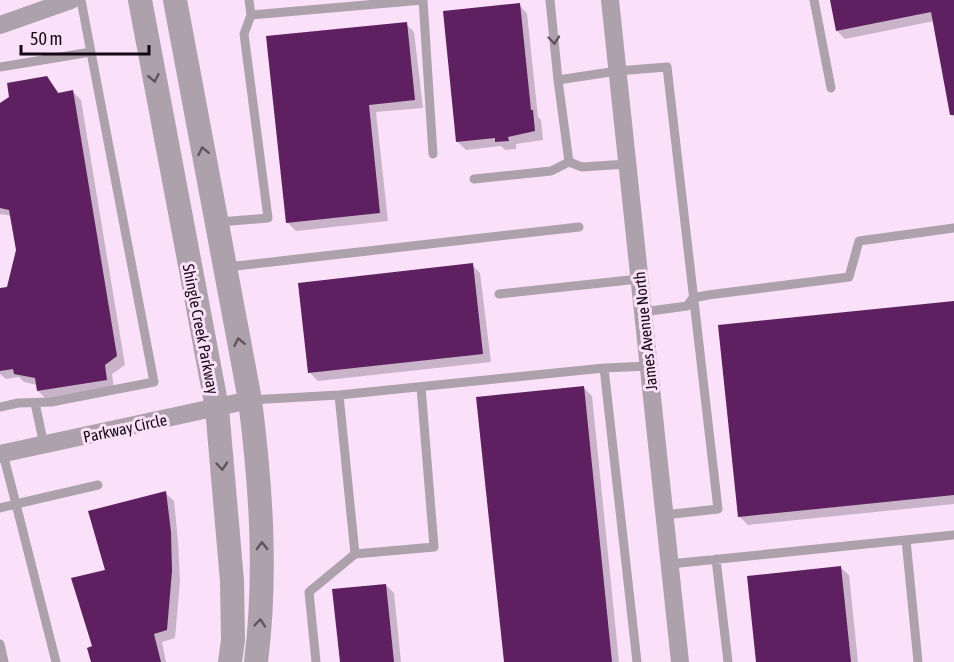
<svg xmlns="http://www.w3.org/2000/svg" width="954" height="662" viewBox="0 0 954 662" font-family="'Asap Condensed',sans-serif">
  <style>
    .shadow { fill: #0003 }
    .building { fill: #5e2060 }
    .lines { fill: none; stroke-linecap: round; stroke-linejoin: round }
    .service { stroke: #ada1ac; stroke-width: 9 }
    .minor { stroke: #ada1ac; stroke-width: 18 }
    .tertiary { stroke: #ada1ac; stroke-width: 24 }
    .oneway { stroke: #60555f }
    .labels { text-anchor: middle; stroke-width: 6; stroke-linejoin: round; paint-order: stroke }
    .street-label { font-size: 16px; fill: #120912; stroke: #fbe0fa }
  </style>
  <rect width="100%" height="100%" fill="#fbe0fa"/>
  <!-- shadow -->
  <path class="shadow" d="M831,0H954V117L952,115L934,21L845,39L837,31Z
    M519,5L527,13L538,117L541,120L543,140L516,144V149L505,150L501,146L466,150L458,142Z
    M406,24L414,32L423,108L376,112L388,221L296,231L287,222Z
    M46,77L60,94L72,91L81,100L125,365L112,374L114,388L46,399L38,391L37,385L24,382L19,377L6,379L0,374V290L9,288L17,250L12,216L0,214V105Z
    M472,265L480,273L491,362L318,381L310,373Z
    M954,302V504L748,525L740,517Z
    M583,387L592,396L619,662H506Z
    M165,493L174,501L178,541L180,581L175,638L162,642L166,662H92L107,571Z
    M840,567L849,575L858,662H757Z
    M386,585L394,593L401,662H341Z"/>
  <!-- building -->
  <path class="building" d="M830,0H954V115H950L931,12L836,31Z
    M520,3L531,110H533L535,131L508,137L509,141L495,142V138L456,142L443,11Z
    M407,22L415,100L369,105L380,213L286,223L266,36Z
    M47,76L58,93L73,90L117,356L105,365L107,380L37,391L35,378L14,374L13,369L0,371V288L7,287L16,250L9,210L0,208V103L9,97L7,83Z
    M473,263L483,354L308,373L298,283Z
    M954,301V495L738,517L718,325Z
    M584,386L612,662H504L476,397Z
    M166,491L171,532L172,571L167,630L154,634L161,662H91L87,648L92,646L71,578L105,570L88,511Z
    M841,566L851,662H756L747,576Z
    M386,584L394,662H340L332,589Z"/>
  <g class="lines">
    <!-- service -->
    <path class="service" d="M249,0L251,15L423,0
      M423,0L433,154
      M550,0L558,80L569,162L582,167L627,164
      M814,0L831,88
      M0,67L91,52
      M558,80L617,71L667,67L718,509L664,515
      M474,179L551,171L569,162
      M219,222L268,218L244,34L251,15
      M227,267L579,227
      M499,294L639,279
      M643,312L687,306L693,298L708,295L849,277L859,241L954,228
      M339,395L604,368
      M250,400L339,395L355,554L309,592L316,662
      M35,403L44,445
      M0,407L18,403L51,402L154,382L81,0
      M3,454L16,504L98,485
      M0,508L16,504L56,662
      M906,540L918,662
      M355,554L434,547L421,387
      M716,559L728,662
      M670,564L954,535
      M0,644L4,662
      M637,662L604,368L649,366"/>
    <!-- minor -->
    <path class="minor" d="M610,0L680,662
      M0,25L71,0
      M0,454L250,400"/>
    <!-- tertiary -->
    <path class="tertiary" d="M140,0L217,408L232,581L233,640L230,662
      M175,0L250,400C261,487 267,574 256,662"/>
  </g>
  <!-- one-way arrows -->
  <defs><path id="oneway-chevron" d="M-2-3.5L2.5 0L-2 3.5" fill="none" stroke-width="1.6" stroke-linecap="round" stroke-linejoin="round" transform="scale(1.5)"/></defs>
  <g class="oneway">
    <use href="#oneway-chevron" transform="translate(554 40) rotate(85)"/>
    <use href="#oneway-chevron" transform="translate(154 78) rotate(79)"/>
    <use href="#oneway-chevron" transform="translate(203 151) rotate(-101)"/>
    <use href="#oneway-chevron" transform="translate(239 342) rotate(-101)"/>
    <use href="#oneway-chevron" transform="translate(222 466) rotate(85)"/>
    <use href="#oneway-chevron" transform="translate(262 546) rotate(-91)"/>
    <use href="#oneway-chevron" transform="translate(260 623) rotate(-85)"/>
  </g>
  <g class="labels">
    <!-- street labels -->
    <g class="street-label">
      <text transform="translate(201 329) rotate(79)" y="6">Shingle Creek Parkway</text>
      <text transform="translate(645 331) rotate(-96)" y="6">James Avenue North</text>
      <text transform="translate(125 428) rotate(-12)" y="6">Parkway Circle</text>
    </g>
  </g>
  <!-- scale -->
  <path d="M21 45v9h128v-9" fill="none" stroke="#120912" stroke-width="3"/>
  <text x="30" y="45" font-size="18" fill="#120912" stroke="#fbe0fa" stroke-width="4.5" paint-order="stroke">50 m</text>
</svg>
